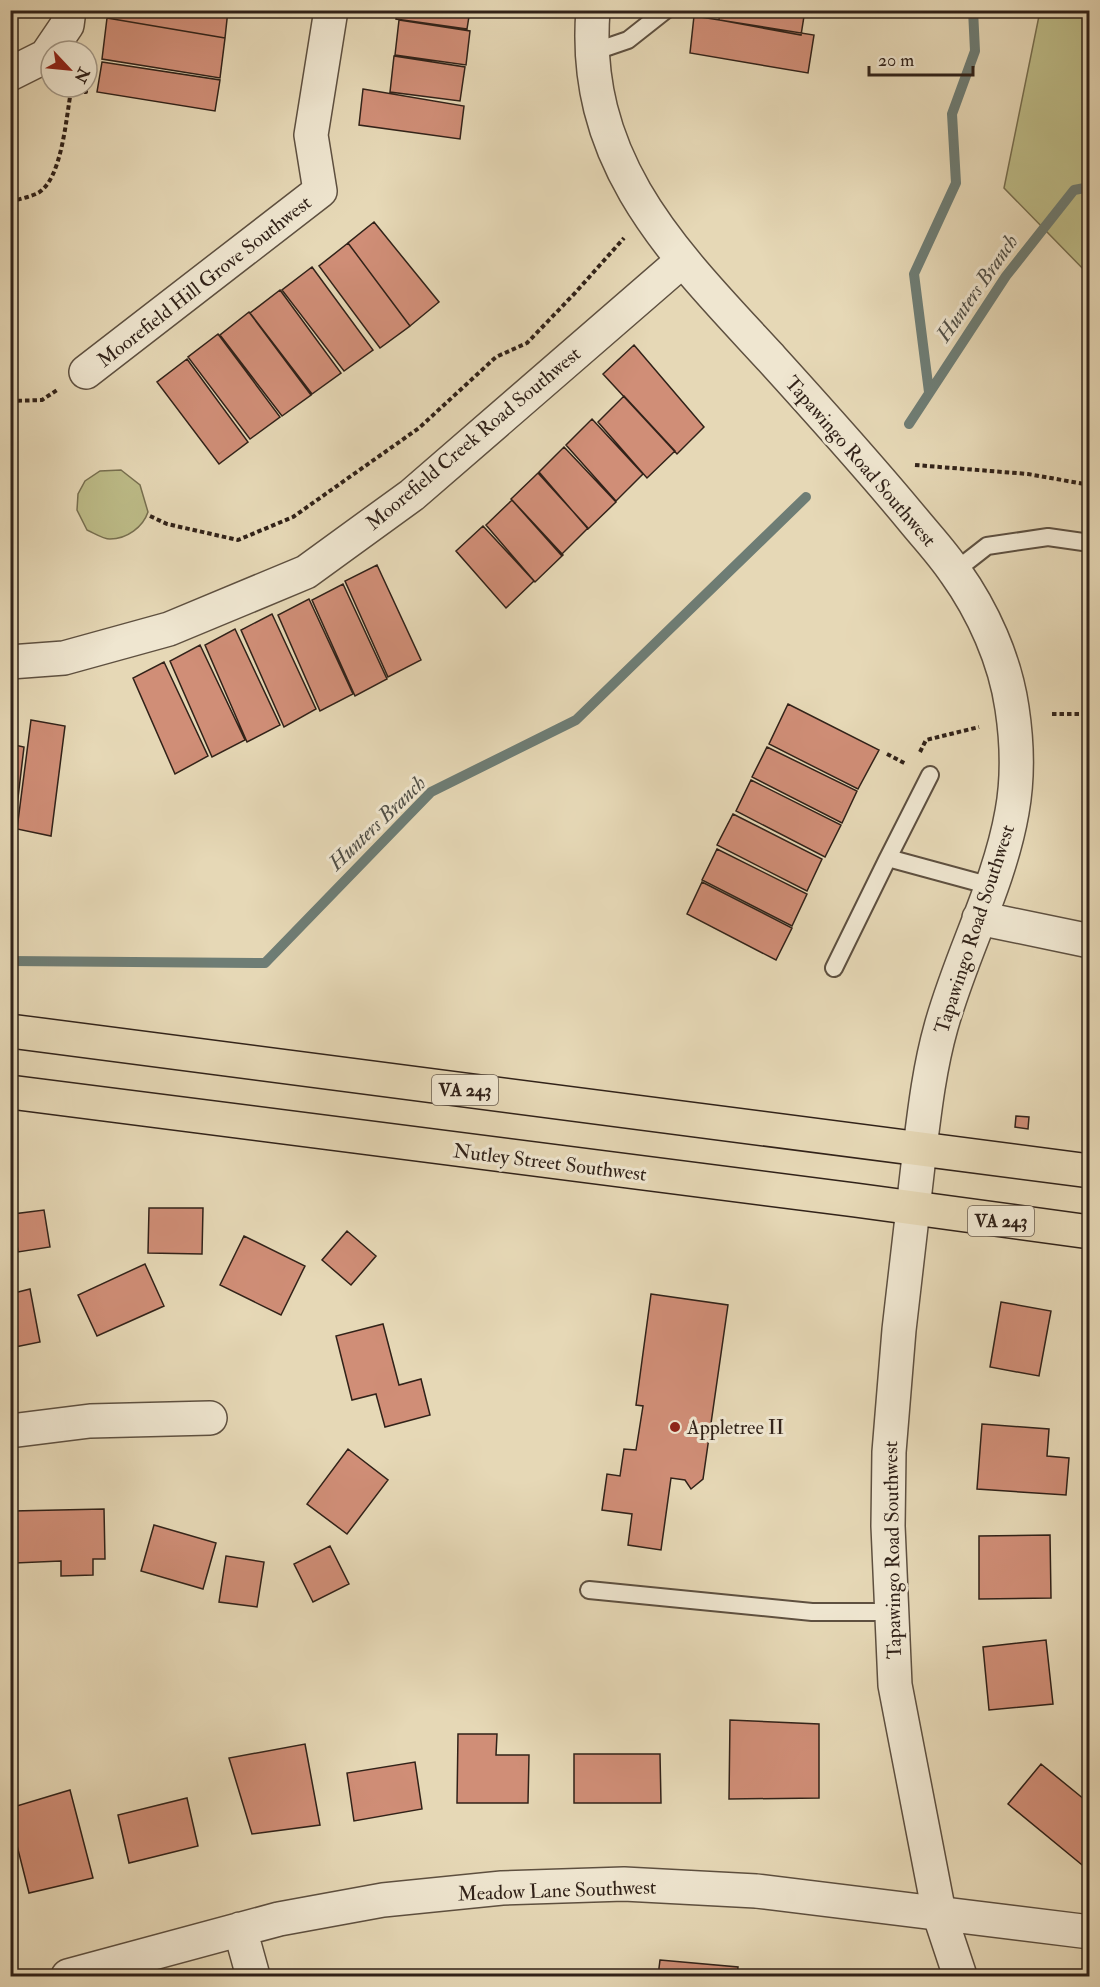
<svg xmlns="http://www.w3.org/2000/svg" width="1100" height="1987" viewBox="0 0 1100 1987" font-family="'IM FELL Double Pica',serif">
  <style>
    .green { fill: #bdbc88; stroke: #776f50; stroke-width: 1.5 }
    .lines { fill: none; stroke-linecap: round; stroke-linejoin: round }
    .stream { stroke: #6e7d75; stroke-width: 10 }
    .building { fill: #d08e77; stroke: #312219; stroke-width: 1.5 }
    .service-casing { stroke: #5e5040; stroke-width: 20 }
    .minor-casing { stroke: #5e5040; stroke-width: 36 }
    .tertiary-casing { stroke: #5e5040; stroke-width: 36 }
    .primary-casing { stroke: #312219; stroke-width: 36 }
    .path { stroke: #312219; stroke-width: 4; stroke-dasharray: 4.5 3; stroke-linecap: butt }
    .service { stroke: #efe6d0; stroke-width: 16 }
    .minor { stroke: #efe6d0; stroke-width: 33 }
    .tertiary { stroke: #efe6d0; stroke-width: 33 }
    .primary { stroke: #e6d8b6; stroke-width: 33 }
    .poi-dot { fill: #8f2418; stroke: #efe6d0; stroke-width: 2 }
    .labels { text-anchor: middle; stroke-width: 6; stroke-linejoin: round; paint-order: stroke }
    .shield { fill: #efe6d0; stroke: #6a5d50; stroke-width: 1.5 }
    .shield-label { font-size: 18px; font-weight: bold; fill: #312219 }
    .street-label { font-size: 20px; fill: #312219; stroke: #efe6d0 }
    .poi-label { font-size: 20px; fill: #312219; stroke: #efe6d0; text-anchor: start }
    .water-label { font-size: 21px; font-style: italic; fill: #504f47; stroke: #efe6d0 }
  </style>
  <rect width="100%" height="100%" fill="#e6d8b6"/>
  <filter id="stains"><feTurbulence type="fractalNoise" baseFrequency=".00333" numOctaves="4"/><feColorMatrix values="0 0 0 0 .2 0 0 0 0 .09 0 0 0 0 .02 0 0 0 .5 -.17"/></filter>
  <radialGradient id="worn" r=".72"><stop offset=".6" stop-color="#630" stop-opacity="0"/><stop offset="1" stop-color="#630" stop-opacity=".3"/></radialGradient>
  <!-- green -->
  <path class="green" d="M1040,11H1089V275L1004,188Z
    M121,470L140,485L148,512C143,527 127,539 110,539C103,539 94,533 87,530L77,510L78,494L85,481L100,471Z"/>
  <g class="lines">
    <!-- stream -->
    <path class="stream" d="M929,392L914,274L956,183L952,114L975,51L973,10
      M909,424L1006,276L1074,190L1090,187
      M10,961L265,963L431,792L576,720L806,497"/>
  </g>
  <!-- building -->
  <path class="building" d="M108,10H228L225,38L107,18Z
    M397,10H470L467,29L396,19Z
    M720,10H805L801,35L719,20Z
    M694,16L814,35L808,73L690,53Z
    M107,18L225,38L220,78L102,59Z
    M399,20L470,31L466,65L395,55Z
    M394,56L465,67L460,101L390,92Z
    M102,62L220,80L215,111L97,92Z
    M363,89L464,106L460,139L359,125Z
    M374,222L439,302L410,326L348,243Z
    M348,243L410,326L380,348L319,266Z
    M312,267L373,350L344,371L282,290Z
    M280,290L341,373L312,394L250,313Z
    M249,312L311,395L282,416L220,335Z
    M218,334L280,417L250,439L188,357Z
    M634,345L704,427L677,454L603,374Z
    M187,359L248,442L219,464L157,382Z
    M624,396L675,451L647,478L598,422Z
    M592,419L643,474L616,501L566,445Z
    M564,447L616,502L588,529L539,472Z
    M538,473L588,528L561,555L511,499Z
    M512,500L563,555L535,582L486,525Z
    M483,526L534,581L506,608L456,551Z
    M377,565L421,660L388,677L345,581Z
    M343,584L387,679L355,696L312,600Z
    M309,599L353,694L320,711L278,615Z
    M272,614L316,709L284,727L241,630Z
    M235,629L280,725L247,742L205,645Z
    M200,645L245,740L212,757L170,661Z
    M164,662L208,756L175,774L133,678Z
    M788,704L879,750L858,789L769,744Z
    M31,720L65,726L51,836L17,829Z
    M10,744L24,747L11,857H10Z
    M767,747L857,791L842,823L752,777Z
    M751,780L841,825L825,857L736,811Z
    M733,814L822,859L807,891L717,845Z
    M717,849L807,894L792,926L702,880Z
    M702,882L792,928L776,960L687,914Z
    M1016,1116L1029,1117L1028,1129L1015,1127Z
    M149,1208H203L202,1254L148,1253Z
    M44,1210L50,1247L18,1252L13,1214Z
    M347,1231L376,1256L351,1285L322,1260Z
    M244,1236L305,1266L281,1315L220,1285Z
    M145,1264L164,1306L97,1336L78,1295Z
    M30,1289L40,1342L10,1348V1294Z
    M651,1294L728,1305L703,1479L691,1489L685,1480L671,1478L661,1550L628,1545L632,1514L602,1510L607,1474L620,1476L624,1449L636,1450L643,1406L636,1405Z
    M1001,1302L1051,1311L1039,1376L990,1367Z
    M383,1324L399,1385L421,1379L430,1415L385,1427L376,1394L352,1400L336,1336Z
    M982,1424L1049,1429L1047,1456L1069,1458L1066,1495L977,1489Z
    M348,1449L388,1480L347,1534L307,1504Z
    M104,1509L105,1559H93V1575L61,1576V1561L15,1563L13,1511Z
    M154,1525L216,1543L203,1589L141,1571Z
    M1050,1535L1051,1598L979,1599V1536Z
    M330,1546L349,1584L313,1602L294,1564Z
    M226,1556L264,1562L257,1607L219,1602Z
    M1046,1640L1053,1704L989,1710L983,1647Z
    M730,1720L819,1724V1798L729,1799Z
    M458,1734H497L496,1755H529L528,1803H457Z
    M305,1744L320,1825L252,1834L229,1758Z
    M574,1754H660L661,1803H574Z
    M415,1762L422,1809L354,1821L347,1773Z
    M1041,1764L1090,1804V1865L1087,1869L1008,1804Z
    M70,1790L93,1878L29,1893L10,1818V1808Z
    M187,1798L198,1846L129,1863L118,1815Z
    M660,1960L738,1967L737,1976H658Z
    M603,1974V1976H530Z"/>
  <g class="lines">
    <defs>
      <path id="service" d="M593,52L628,40L666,10
        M955,571L987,546L1048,537L1090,543
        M888,858L930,775
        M834,968L888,858L991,886
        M589,1590L812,1612H892"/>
      <path id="minor" d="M593,10C581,163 674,253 769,356C818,410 868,465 914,521C928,538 943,554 955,572C983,611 1005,660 1012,708C1017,741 1018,779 1012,812C999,886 961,954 941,1027C930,1066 925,1107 920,1148
        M10,74L46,56L67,25L69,10
        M86,372L320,191L311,135L331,10
        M10,662L64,658L169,629L306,572L412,495L682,261
        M979,918L1090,941
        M10,1431L90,1421L210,1418
        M240,1929L253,1976
        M68,1976L279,1919L383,1900L502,1888L624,1884L756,1891L1090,1932"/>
      <path id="tertiary" d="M920,1148L899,1330L889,1452L888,1526L895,1685L939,1913L960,1976"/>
      <path id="primary" d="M10,1031L1090,1171
        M10,1092L855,1200L1090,1232"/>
    </defs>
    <!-- service casing -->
    <use href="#service" class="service-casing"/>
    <!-- minor casing -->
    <use href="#minor" class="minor-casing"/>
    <!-- tertiary casing -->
    <use href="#tertiary" class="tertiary-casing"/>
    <!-- primary casing -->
    <use href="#primary" class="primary-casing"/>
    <!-- path -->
    <path class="path" d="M54,91L86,92V87
      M10,202C19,199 30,197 38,193C62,179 66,118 71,91
      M10,401L42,400L57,390
      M915,465L1028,474L1090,485
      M150,516L167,524L238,540L293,517L419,428L496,357L527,343L575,293L624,238
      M1052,714H1090
      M920,752L926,740L979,727
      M887,754L906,764"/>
    <!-- service -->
    <use href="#service" class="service"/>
    <!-- minor -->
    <use href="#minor" class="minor"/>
    <!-- tertiary -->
    <use href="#tertiary" class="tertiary"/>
    <!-- primary -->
    <use href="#primary" class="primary"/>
  </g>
  <!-- markers -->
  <circle class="poi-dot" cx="675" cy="1427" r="6"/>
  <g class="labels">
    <!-- shield labels -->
    <g class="shield">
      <rect x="432" y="1075" width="66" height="30" rx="4.5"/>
      <rect x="968" y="1206" width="66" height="30" rx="4.5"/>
    </g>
    <g class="shield-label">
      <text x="465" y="1096">VA 243</text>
      <text x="1001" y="1227">VA 243</text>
    </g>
    <!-- street labels -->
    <g class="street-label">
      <text transform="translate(204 281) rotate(-38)" y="7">Moorefield Hill Grove Southwest</text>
      <text transform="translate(473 438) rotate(-40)" y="7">Moorefield Creek Road Southwest</text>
      <text transform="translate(861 461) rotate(49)" y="7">Tapawingo Road Southwest</text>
      <text transform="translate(974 929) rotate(-72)" y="7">Tapawingo Road Southwest</text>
      <text transform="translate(550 1162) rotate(7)" y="7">Nutley Street Southwest</text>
      <text transform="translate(892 1550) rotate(-91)" y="7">Tapawingo Road Southwest</text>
      <text transform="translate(557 1890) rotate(-2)" y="7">Meadow Lane Southwest</text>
    </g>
    <!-- poi labels -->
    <g class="poi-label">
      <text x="687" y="1434">Appletree II</text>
    </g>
    <!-- water labels -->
    <g class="water-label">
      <text transform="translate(977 288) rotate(-55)" y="7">Hunters Branch</text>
      <text transform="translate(377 823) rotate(-44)" y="7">Hunters Branch</text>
    </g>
  </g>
  <!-- margin -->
  <rect width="1100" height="1987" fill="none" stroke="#e6d8b6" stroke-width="36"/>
  <rect x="12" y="12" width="1076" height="1963" fill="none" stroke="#312219" stroke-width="3"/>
  <rect x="18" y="18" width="1064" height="1951" fill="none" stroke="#312219" stroke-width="1.5"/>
  <!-- north arrow -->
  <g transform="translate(69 69) rotate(116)"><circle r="28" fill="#efe6d0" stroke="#a39887" stroke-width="1.5"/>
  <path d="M0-4.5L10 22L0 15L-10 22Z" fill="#8f2418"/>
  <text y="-9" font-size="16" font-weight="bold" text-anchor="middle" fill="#312219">N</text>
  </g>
  <!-- scale -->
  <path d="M869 66v9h104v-9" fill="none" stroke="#312219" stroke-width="3"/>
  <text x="878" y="66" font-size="18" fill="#312219" stroke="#efe6d0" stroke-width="4.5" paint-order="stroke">20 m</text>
  <rect width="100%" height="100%" filter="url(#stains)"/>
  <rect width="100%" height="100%" fill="url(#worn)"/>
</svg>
